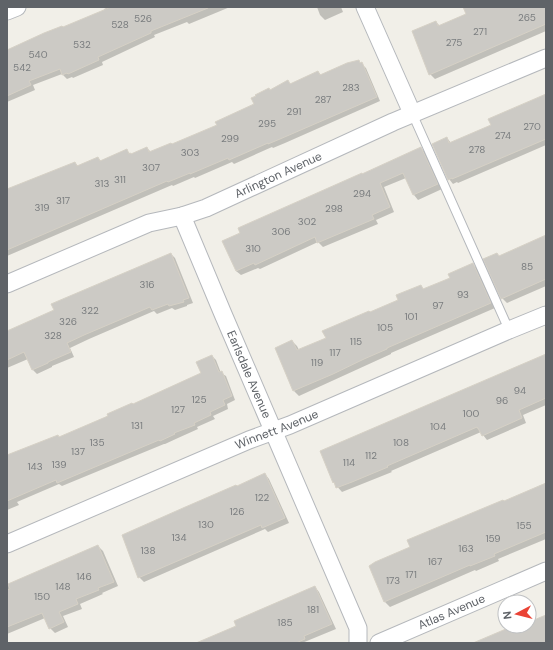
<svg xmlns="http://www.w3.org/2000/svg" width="553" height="650" viewBox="0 0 553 650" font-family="'DM Sans',sans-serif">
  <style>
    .shadow { fill: #0003 }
    .building { fill: #cccac5; stroke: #d6d1c6 }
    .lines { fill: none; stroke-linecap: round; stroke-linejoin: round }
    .service-casing { stroke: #b5b8bc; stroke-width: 10 }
    .minor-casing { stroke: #b5b8bc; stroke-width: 19 }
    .service { stroke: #fff; stroke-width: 8 }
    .minor { stroke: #fff; stroke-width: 17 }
    .labels { text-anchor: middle; stroke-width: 3.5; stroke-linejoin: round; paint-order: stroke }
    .number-label { font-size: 10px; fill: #7a7d7f }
    .street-label { font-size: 12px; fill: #5f6368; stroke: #fff }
  </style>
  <rect width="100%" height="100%" fill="#f1efe8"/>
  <!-- shadow -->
  <path class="shadow" d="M109,7H230L189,24L187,22L154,35L155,37L102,62L103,65L73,78L72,77L67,79L62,74L33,85L35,90L7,102V52L105,11L104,9Z
    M317,7H341L343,12L325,20L320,15Z
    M467,7H546V31L435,79L430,74L436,22L440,26L467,14Z
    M358,61L366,68L380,101L285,143L273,148L272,147L234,164L232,162L195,178L194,177L173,186L172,185L7,256V204L75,163L78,166L98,158L101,161L126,150L132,155L147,148L151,152L172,145L218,126L255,105L270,91L288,82L291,84L318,72L322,76Z
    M546,95V145L458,183L457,182L453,184L449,179L447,138L451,143L492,126Z
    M421,148L426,153L442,189L418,200L414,195L406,178L384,187L394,212L376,220L378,224L323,247L318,242L260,269L258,268L241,275L236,271Z
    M546,236V286L507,303L502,298L499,257Z
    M171,254L175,258L193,303L187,305V306L175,310L172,308L157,314L154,311L89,339L70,348L74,357L52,366V367L37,374L32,369L28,359L7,368V332L55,311Z
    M473,265L478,269L495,308L391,353V354L299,396L294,391L276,348L292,341L297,346L299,350L327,339L370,313L399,301L421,286L424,290L451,278Z
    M546,355V405L523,415L526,423L487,440L483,435L481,432L391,471L392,472L342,492L334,483L322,452Z
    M212,356L216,360L221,373L226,376L235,400L227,404L228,409L213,416L215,419L197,427L198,429L178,438L165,444H164L62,486L59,484L17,502L19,505L7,510V465L60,438L202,373Z
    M265,474L269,479L289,523L268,532L265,529L144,582L139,577Z
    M546,483V539L498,559L499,561L476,571L475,570L390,607L385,602L370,566L411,547L504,502L540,487L539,486Z
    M98,546L103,551L118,586L102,593L103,594L80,604L82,609L63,616L68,627L55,633L50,628L45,618L7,634V585Z
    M315,587L319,592L336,629L302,643H199L238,626Z"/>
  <!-- building -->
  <path class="building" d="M111,7H207L208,8L151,31V33L98,57L99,60L68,74L67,73L62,75L60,69L29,81L31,85L7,96V50L44,33L62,26L63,27Z
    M463,7H546V24L429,75L412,31L436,21L438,26L466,14Z
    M359,60L360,63L362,62L377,97L280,139L268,144V143L229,160L228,158L190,174V173L168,182L167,181L7,250V189L75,162L77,166L98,157L100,161L127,149L129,154L131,153V154L147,147L149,152L171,143L172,144L217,125L215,122L254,104L251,98L256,96L255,95L269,88L270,90L288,80L290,84L318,71L320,75L347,63Z
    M546,94V139L452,179V178L448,180L432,144L447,137L449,143L491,125L488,119Z
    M421,147L438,184L413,195L403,173L380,183L390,207L372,215L374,219L317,243L315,237L255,265L254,263L236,271L222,241L240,233L238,228L362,173V174Z
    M546,235V279L501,299L483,259L497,253L499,256Z
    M171,253L189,298L183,300L184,302L169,306L168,304L152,310L150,307L84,335L67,343L71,352L48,362V363L32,370L24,352L7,360V331L54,310L51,304Z
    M473,263L491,303L387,348V349L364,359L333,374L293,391L275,348L292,340L297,350L326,338L322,331L369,311L370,312L398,300L396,295L421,285L423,289L450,278L448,274Z
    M546,354V398L519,410L522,418L482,436L478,428H477V427L387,466L388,467L352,482L336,488L334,482L333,483L320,451Z
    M212,355L219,372L222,371L232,396L223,400L225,405L210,412L211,415L194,423L195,425L174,433L175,434L160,441L159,440L57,483L56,480L7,501V455L58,435L59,437L108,416L107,414L132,403L133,404L201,373L196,362Z
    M265,473L285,518L262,528L261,525L138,578L122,535L183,508L236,485L237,486Z
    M546,483V532L494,554L495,556L470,566V565L384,602L369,566L375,562L410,547L407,540L503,500L504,501Z
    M98,545L114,582L98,588L99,590L76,599L78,604L59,612L64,622L49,629L42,613L7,627V590L10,589L8,584Z
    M315,586L332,624L304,636L305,639L296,643H196L236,626L234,621Z
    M546,615V643H473L513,626H529V622Z"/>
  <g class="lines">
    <defs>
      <path id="service" d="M412,113L509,330"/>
      <g id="minor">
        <path d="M365,7L412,113"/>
        <path d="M7,11L17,7"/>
        <path id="s1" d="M182,216L223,314L358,628V643"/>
        <path id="s2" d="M7,284L149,223L182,216L206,208L393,122L546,58"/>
        <path id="s3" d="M7,544L249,440L290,425L509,330L546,315"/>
        <path id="s4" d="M379,643L546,571"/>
      </g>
    </defs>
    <!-- service casing -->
    <use href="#service" class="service-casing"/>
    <!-- minor casing -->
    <use href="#minor" class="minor-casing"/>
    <!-- service -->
    <use href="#service" class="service"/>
    <!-- minor -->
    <use href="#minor" class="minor"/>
  </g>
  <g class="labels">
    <!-- number labels -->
    <g class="number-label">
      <text x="527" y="21">265</text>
      <text x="143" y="22">526</text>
      <text x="120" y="28">528</text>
      <text x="480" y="35">271</text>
      <text x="454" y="46">275</text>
      <text x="82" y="48">532</text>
      <text x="38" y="58">540</text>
      <text x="22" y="71">542</text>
      <text x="351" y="91">283</text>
      <text x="323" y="103">287</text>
      <text x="294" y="115">291</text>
      <text x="267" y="127">295</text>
      <text x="532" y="130">270</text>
      <text x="503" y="139">274</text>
      <text x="230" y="142">299</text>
      <text x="477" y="153">278</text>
      <text x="190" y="156">303</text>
      <text x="151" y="171">307</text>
      <text x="120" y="183">311</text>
      <text x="102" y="187">313</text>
      <text x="362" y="197">294</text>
      <text x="63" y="204">317</text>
      <text x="42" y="211">319</text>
      <text x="334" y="212">298</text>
      <text x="307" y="225">302</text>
      <text x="281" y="235">306</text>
      <text x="253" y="252">310</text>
      <text x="527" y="270">85</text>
      <text x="147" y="288">316</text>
      <text x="463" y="298">93</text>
      <text x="438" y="309">97</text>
      <text x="90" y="314">322</text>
      <text x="411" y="320">101</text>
      <text x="68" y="325">326</text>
      <text x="385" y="331">105</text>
      <text x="53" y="339">328</text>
      <text x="356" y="345">115</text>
      <text x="335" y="356">117</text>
      <text x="317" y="366">119</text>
      <text x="520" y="394">94</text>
      <text x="199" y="403">125</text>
      <text x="502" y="404">96</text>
      <text x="178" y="413">127</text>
      <text x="471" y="417">100</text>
      <text x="137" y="429">131</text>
      <text x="438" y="430">104</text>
      <text x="97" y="446">135</text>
      <text x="401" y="446">108</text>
      <text x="78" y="455">137</text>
      <text x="371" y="459">112</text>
      <text x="349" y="466">114</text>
      <text x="59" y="468">139</text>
      <text x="35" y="470">143</text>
      <text x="262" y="501">122</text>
      <text x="237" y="515">126</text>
      <text x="206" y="528">130</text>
      <text x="524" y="529">155</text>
      <text x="179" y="541">134</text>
      <text x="493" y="542">159</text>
      <text x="466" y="552">163</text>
      <text x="148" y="554">138</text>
      <text x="435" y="565">167</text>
      <text x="411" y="578">171</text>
      <text x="84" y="580">146</text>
      <text x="393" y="584">173</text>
      <text x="63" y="590">148</text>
      <text x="42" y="600">150</text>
      <text x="313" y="613">181</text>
      <text x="285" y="626">185</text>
    </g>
    <!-- street labels -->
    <g class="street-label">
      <text dy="4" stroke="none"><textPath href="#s2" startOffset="293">Arlington Avenue</textPath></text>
      <text dy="4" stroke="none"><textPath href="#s1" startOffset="172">Earlsdale Avenue</textPath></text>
      <text dy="4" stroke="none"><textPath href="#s3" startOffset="293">Winnett Avenue</textPath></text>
      <text dy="4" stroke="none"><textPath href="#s4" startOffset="79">Atlas Avenue</textPath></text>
    </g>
  </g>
  <!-- border -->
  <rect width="553" height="650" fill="none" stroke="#5f6368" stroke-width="16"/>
  <!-- north arrow -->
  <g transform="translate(517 614) rotate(263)"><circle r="19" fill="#ffffff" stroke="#bfc1c3"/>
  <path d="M0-3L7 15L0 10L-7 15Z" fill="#ea4335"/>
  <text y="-6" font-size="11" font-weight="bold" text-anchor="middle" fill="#5f6368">N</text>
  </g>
</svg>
